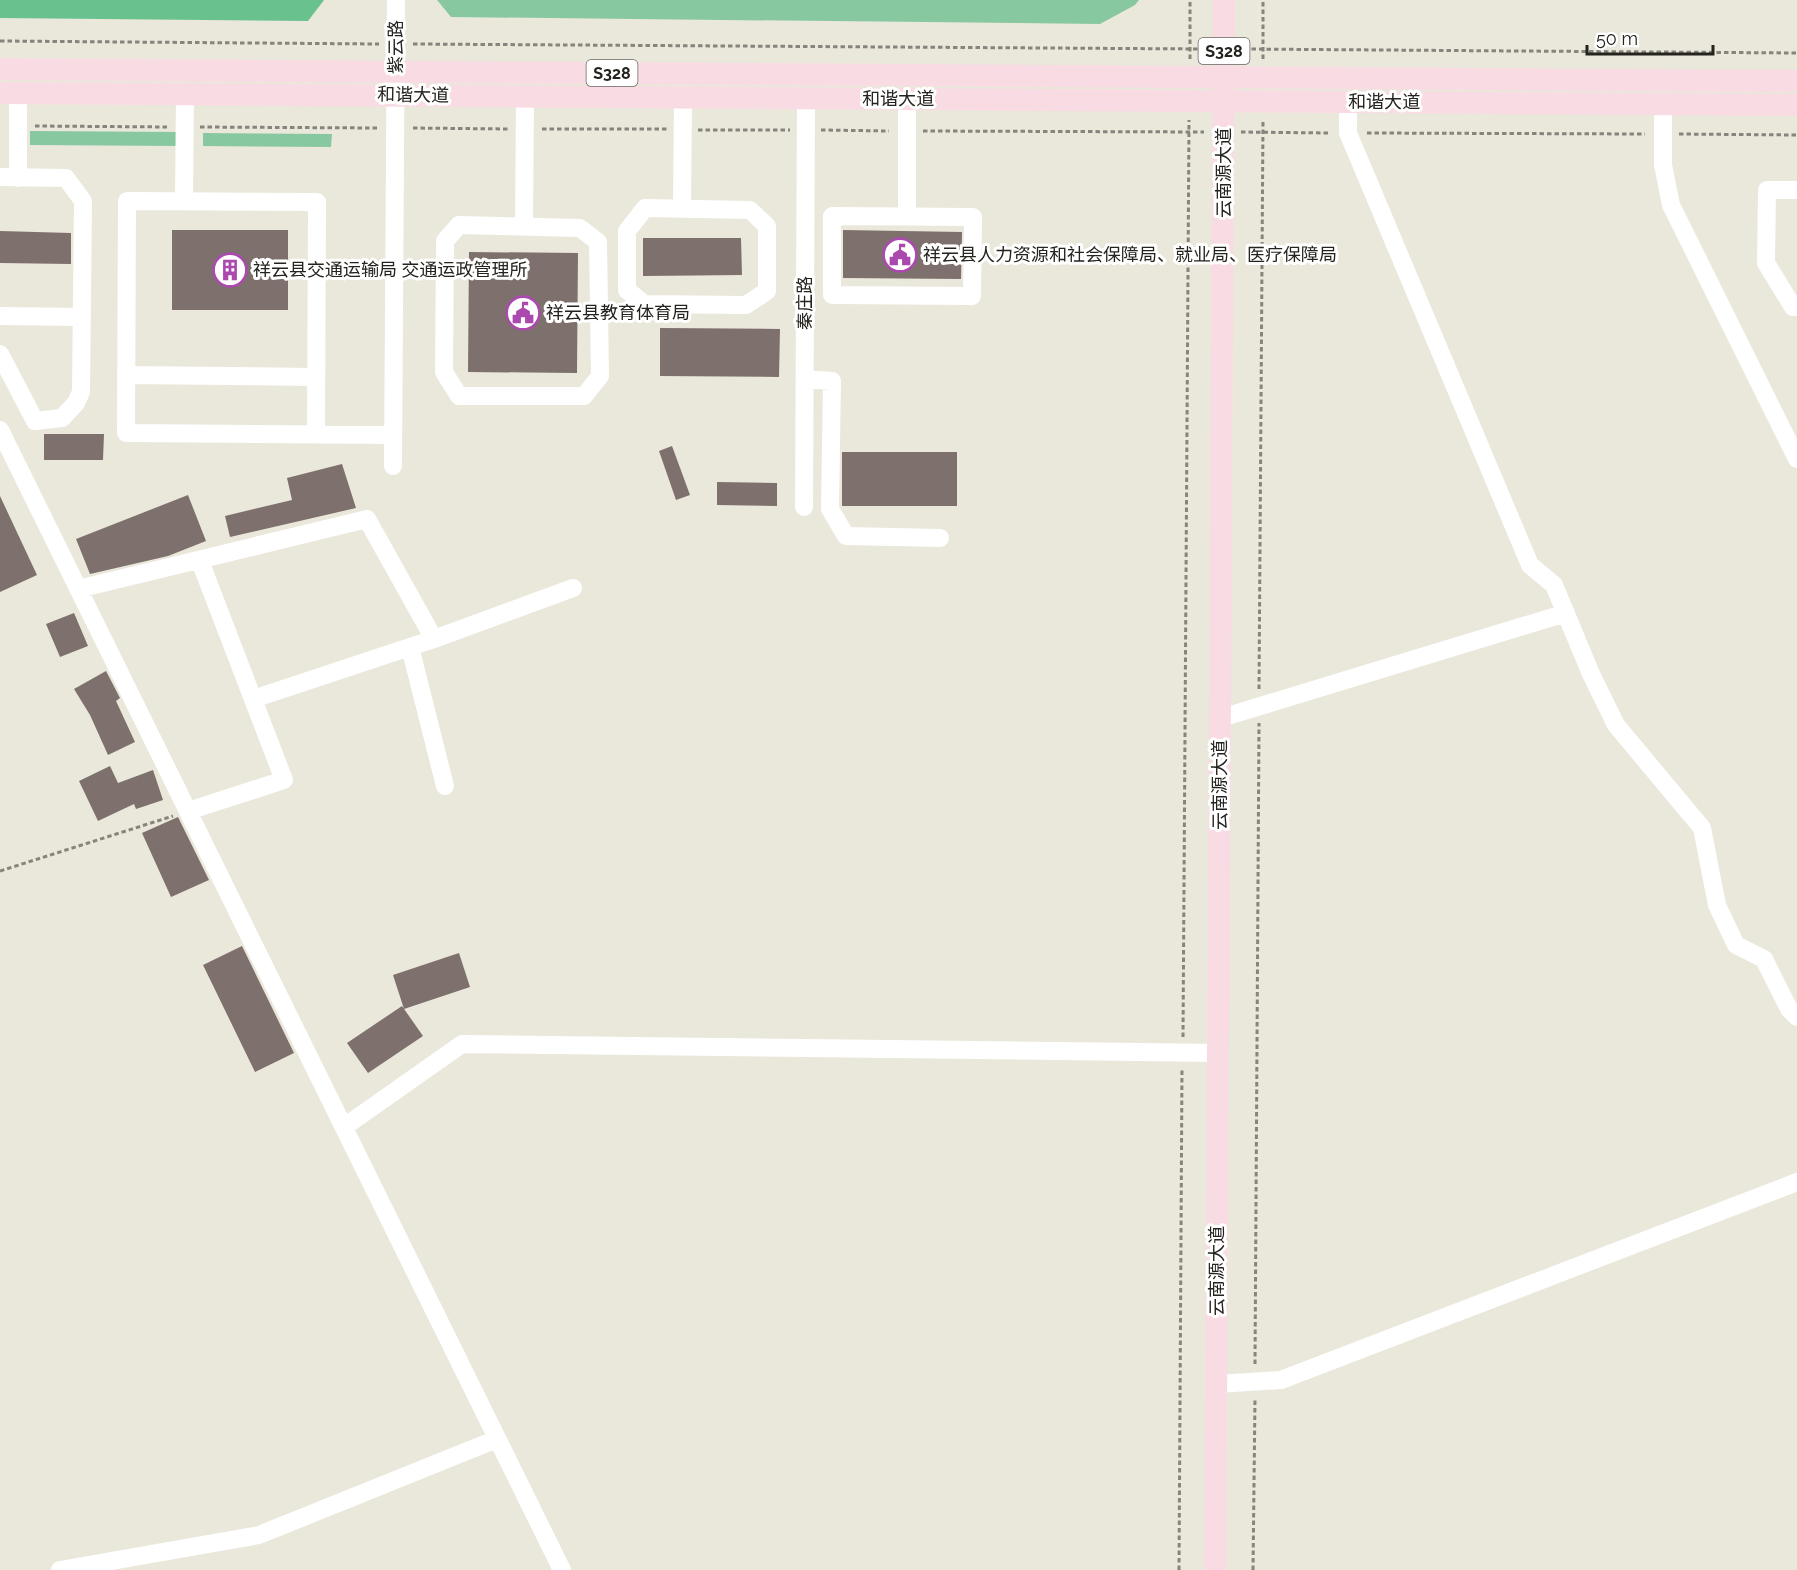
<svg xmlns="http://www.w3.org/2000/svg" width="1797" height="1570" viewBox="0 0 1797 1570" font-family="Raleway,'Noto Sans SC',sans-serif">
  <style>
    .green { fill: #88c8a1 }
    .forest { fill: #69c18e }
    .building { fill: #7d706d }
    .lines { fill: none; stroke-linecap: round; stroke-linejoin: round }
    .path { stroke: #86847c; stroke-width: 3; stroke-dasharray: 4.5 3; stroke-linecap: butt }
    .minor { stroke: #fff; stroke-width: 18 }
    .major { stroke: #f9dce3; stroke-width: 22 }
    .labels { text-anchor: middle; stroke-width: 6; stroke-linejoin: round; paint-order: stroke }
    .shield { fill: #fff; stroke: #666562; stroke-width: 1.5 }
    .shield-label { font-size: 16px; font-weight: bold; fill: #24231e }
    .street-label { font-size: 18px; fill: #24231e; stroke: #fff }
    .poi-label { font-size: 18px; fill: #24231e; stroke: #fff; text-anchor: start }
  </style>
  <rect width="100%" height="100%" fill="#eae7db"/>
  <!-- green -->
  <path class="green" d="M437,0H1139L1135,5L1100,24L451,17Z
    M30,131L178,132V146L30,145Z
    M203,133L332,134L331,147L203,146Z"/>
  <!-- forest -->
  <path class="forest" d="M0,0H324L308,21L0,18Z"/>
  <!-- building -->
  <path class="building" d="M172,230H288V310H172Z
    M843,230L962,232L961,279L843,278Z
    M0,231L71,233V264L0,263Z
    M643,238H741L742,275L643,276Z
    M469,252L578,253L577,373L468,372Z
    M660,328L780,329L779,377L660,376Z
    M44,434H104L103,460H44Z
    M672,446L690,495L676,500L659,451Z
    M842,452H957V506H842Z
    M342,464L356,508L230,537L225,516L292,500L287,478Z
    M717,482L777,483V506L717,505Z
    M188,495L206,541L168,556L90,574L76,539Z
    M0,496L37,575L0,592Z
    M74,613L88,646L60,657L46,624Z
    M106,671L120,698L116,701L135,742L108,755L90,715L74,689Z
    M110,766L118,783L153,770L163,800L136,809L134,804L98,821L79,781Z
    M178,817L209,880L171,897L142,833Z
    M242,946L294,1053L255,1072L203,965Z
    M459,953L470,987L404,1009L393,975Z
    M402,1006L423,1036L368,1073L347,1043Z"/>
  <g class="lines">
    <!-- path -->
    <path class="path" d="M0,41L379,44
      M413,44L1204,49
      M1244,49L1797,53
      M1190,59V0
      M1263,59V0
      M35,126L169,127
      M200,127L379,128
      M413,128L508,129
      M542,129H667
      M698,130H790
      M821,130L889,131
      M923,131L1204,132
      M1241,132L1330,133
      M1367,133L1645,134
      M1679,134L1797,135
      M1259,689L1263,120
      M0,871L173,816
      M1183,1037L1189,120
      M1255,1364L1259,723
      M1179,1570L1182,1068
      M1253,1570L1255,1398"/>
    <!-- minor -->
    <path class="minor" d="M1348,102V133L1530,565L1554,585L1591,674L1616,725L1702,828L1717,905L1736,945L1764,959L1789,1009L1797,1017
      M1663,104V165L1671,205L1797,459
      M0,177L66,178L83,201L81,392L76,403L62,418L35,421L0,354
      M18,178V93
      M1797,190H1767L1766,263L1793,307H1797
      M184,201L185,94
      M645,208L750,210L767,226V291L746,305L644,304L627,290V231Z
      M682,208L683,98
      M832,216L973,217L972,296L832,295Z
      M907,216V99
      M459,225L580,228L598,242L600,376L584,396H459L444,372L445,241Z
      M524,225L525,97
      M0,316L82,317
      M126,375L316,377
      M805,379L832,381L830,509L846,536L940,538
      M0,430L562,1570
      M316,434L317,202L127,201L126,433L393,435
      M393,466L396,0
      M804,507L806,98
      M78,589L367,519L434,639
      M410,647L445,786
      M253,699L434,639L573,588
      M1221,718L1566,613
      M188,811L284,780L200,561
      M344,1127L462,1044L1219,1053
      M1217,1384L1281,1380L1797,1182
      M60,1570L259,1535L497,1439"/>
    <!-- major -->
    <path class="major" d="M0,69L1797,81
      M0,93L1797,105
      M1215,1570L1224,0"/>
  </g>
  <!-- icons -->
  <defs>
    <symbol id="civic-ring" viewBox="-11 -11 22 22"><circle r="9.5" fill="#fff" stroke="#ac49af" stroke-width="1.5"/><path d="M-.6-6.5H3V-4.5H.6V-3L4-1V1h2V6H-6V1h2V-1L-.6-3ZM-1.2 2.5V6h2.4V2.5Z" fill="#ac49af"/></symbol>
    <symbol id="building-ring" viewBox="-11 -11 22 22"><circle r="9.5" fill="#fff" stroke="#ac49af" stroke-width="1.5"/><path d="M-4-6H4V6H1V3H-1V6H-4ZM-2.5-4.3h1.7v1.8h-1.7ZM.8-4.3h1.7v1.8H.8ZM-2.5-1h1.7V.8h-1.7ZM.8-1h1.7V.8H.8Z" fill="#ac49af"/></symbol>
  </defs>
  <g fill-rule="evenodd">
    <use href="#civic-ring" x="881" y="236" width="38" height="38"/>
    <use href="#building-ring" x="211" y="251" width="38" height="38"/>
    <use href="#civic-ring" x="504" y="294" width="38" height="38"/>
  </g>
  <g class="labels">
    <!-- shield labels -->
    <g class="shield">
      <rect x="1198.5" y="38" width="51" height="26" rx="4.5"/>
      <rect x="586.5" y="60" width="51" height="26" rx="4.5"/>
    </g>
    <g class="shield-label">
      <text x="1224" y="57">S328</text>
      <text x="612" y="79">S328</text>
    </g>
    <!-- street labels -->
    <g class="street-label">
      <text transform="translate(396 47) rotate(-90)" y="6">紫云路</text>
      <text transform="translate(413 95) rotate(1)" y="6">和谐大道</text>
      <text x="898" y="105">和谐大道</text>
      <text x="1384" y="108">和谐大道</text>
      <text transform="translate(1224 173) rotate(-90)" y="6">云南源大道</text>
      <text transform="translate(805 303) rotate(-90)" y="6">秦庄路</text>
      <text transform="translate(1220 785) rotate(-90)" y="6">云南源大道</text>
      <text transform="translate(1217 1271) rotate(-90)" y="6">云南源大道</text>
    </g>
    <!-- poi labels -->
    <g class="poi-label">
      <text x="923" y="261">祥云县人力资源和社会保障局、就业局、医疗保障局</text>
      <text x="253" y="276">祥云县交通运输局 交通运政管理所</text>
      <text x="546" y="319">祥云县教育体育局</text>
    </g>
  </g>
  <!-- scale -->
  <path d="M1587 45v9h126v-9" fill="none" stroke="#24231e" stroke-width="3"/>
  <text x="1596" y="45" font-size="18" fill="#24231e" stroke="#ffffff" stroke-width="4.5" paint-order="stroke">50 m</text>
</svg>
